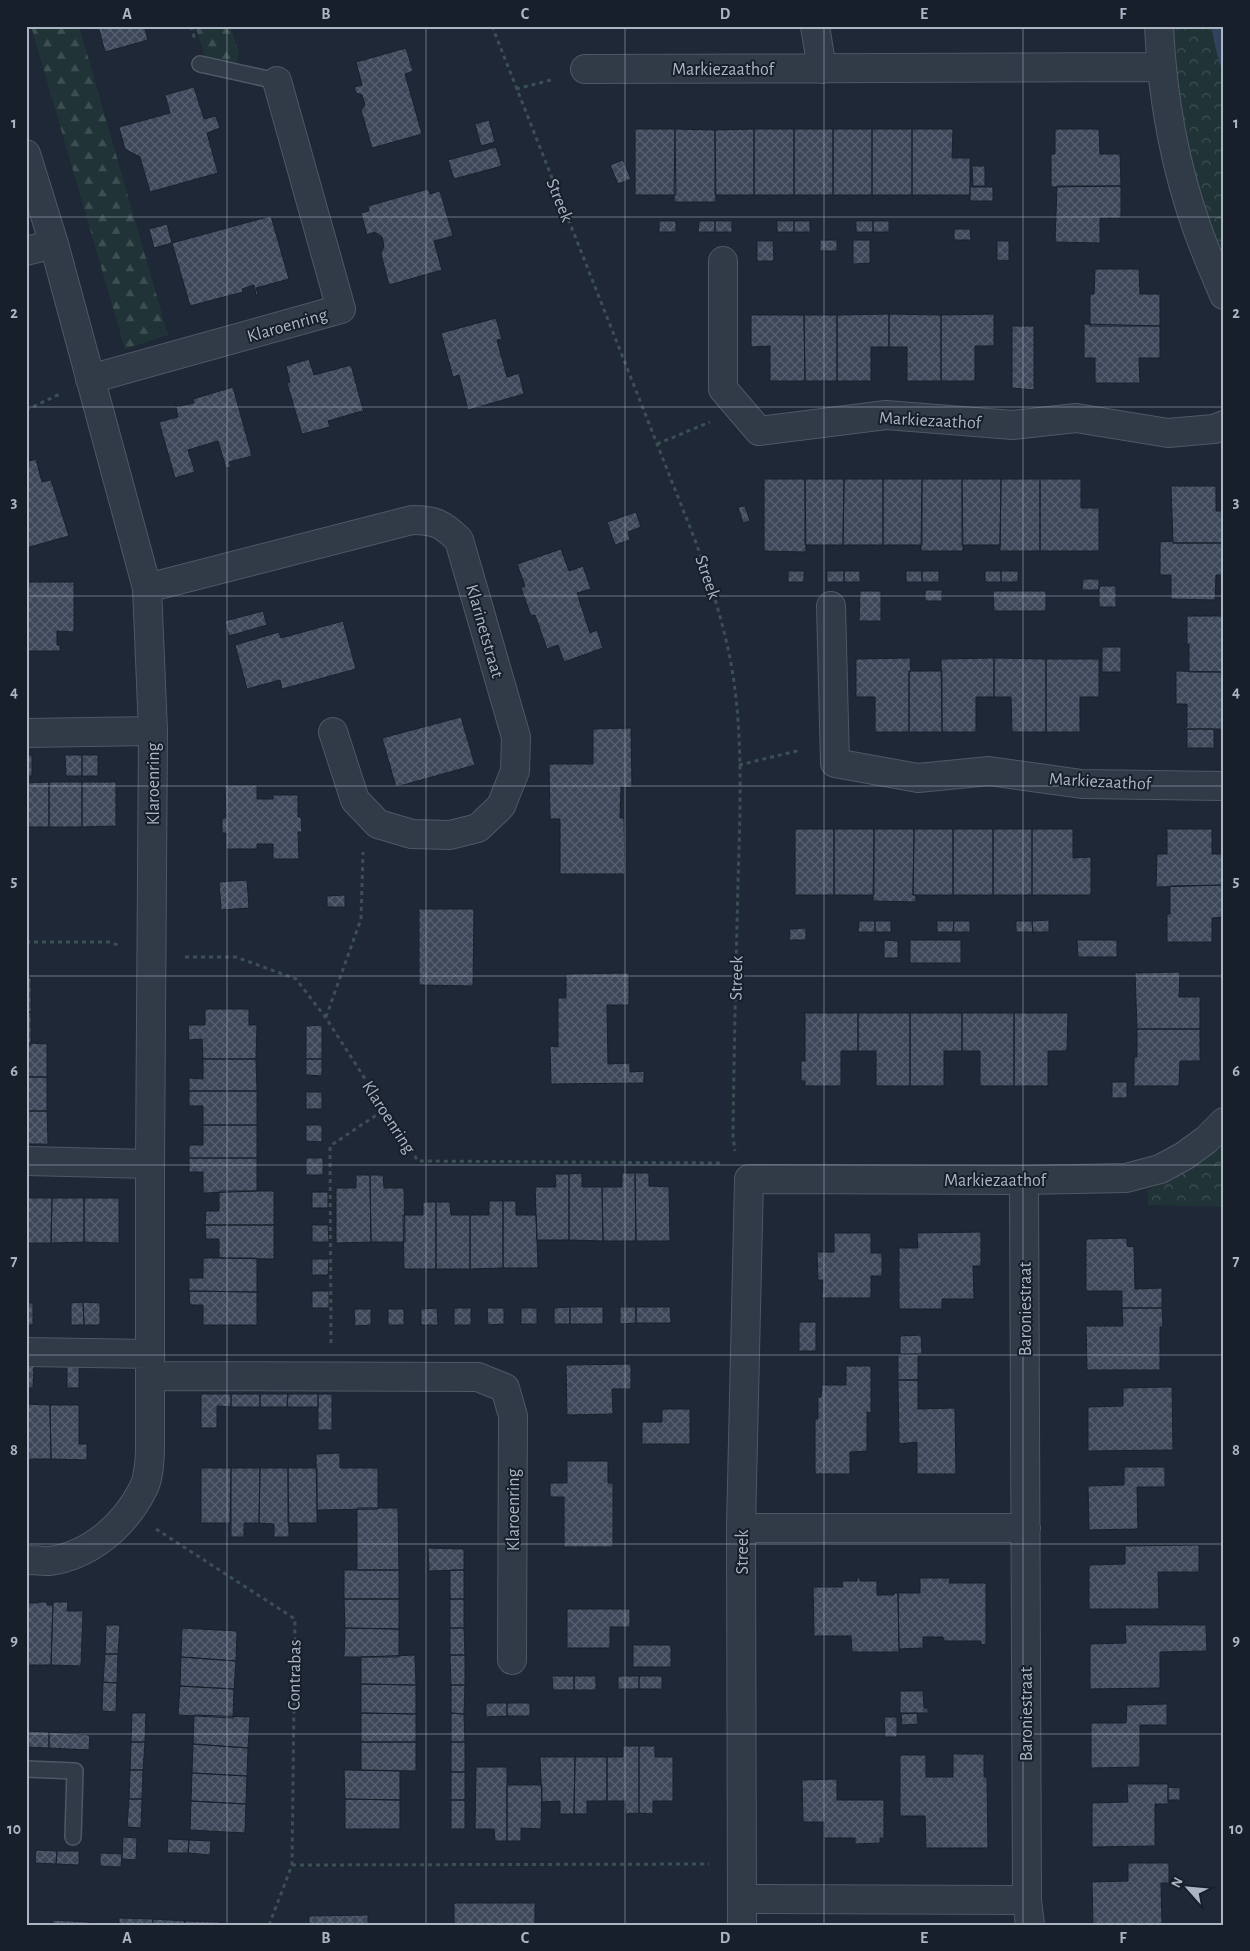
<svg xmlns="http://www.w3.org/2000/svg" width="1250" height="1951" viewBox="0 0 1250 1951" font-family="'Alegreya Sans',sans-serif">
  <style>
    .forest { fill: url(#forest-firs) }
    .park { fill: url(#park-crowns) }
    .water { fill: url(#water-ripples) }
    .building { fill: url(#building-cross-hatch); stroke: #19212d }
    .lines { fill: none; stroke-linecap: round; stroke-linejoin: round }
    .service-casing { stroke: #4f5865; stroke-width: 18 }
    .minor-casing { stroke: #4f5865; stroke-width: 30 }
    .path { stroke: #3a5052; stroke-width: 3; stroke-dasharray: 4 4; stroke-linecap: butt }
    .service { stroke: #313a47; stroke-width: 15 }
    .minor { stroke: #313a47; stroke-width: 28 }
    .grid { fill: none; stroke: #abb5c4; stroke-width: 1; stroke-opacity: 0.55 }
    .labels { text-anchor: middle; stroke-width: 4; stroke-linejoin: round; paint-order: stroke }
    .street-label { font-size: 18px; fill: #abb5c4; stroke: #171f2b }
    .neatline { fill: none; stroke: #abb5c4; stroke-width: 2 }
    .grid-label { font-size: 16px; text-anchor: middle; font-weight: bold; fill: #abb5c4 }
  </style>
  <defs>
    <pattern id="forest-firs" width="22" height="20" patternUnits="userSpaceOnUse" patternTransform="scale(1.25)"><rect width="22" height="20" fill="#203437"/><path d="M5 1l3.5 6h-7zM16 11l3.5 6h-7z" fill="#3e4f52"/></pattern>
    <pattern id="park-crowns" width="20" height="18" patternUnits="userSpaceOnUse" patternTransform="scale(1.25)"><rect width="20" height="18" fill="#203437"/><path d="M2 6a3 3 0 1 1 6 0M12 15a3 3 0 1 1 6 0" fill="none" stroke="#3e4f52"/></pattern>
    <pattern id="water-ripples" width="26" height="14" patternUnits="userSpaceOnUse" patternTransform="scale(1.25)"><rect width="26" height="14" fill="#30435e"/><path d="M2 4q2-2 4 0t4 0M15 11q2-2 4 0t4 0" fill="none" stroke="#4b5c73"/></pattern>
    <pattern id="building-cross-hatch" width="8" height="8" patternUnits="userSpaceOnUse" patternTransform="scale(1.25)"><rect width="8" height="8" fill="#3c4859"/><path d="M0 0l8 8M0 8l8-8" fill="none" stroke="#56606f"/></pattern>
  </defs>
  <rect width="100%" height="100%" fill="#1e2836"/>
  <!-- forest -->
  <path class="forest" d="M31,26H79L168,335L125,349Z
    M195,26H230L239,52L236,67L210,70Z"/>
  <!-- park -->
  <path class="park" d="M1171,26H1224V272L1188,167L1174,83Z
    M1224,1145V1207L1148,1205V1190L1191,1168Z"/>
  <!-- water -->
  <path class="water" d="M1211,26H1224V73L1219,62Z"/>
  <!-- building -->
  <path class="building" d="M98,26H144L148,40L105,52Z
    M406,48L413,71L405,74L422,134L372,148L361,110L365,105L362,95L356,93L354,87L362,85L356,62Z
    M194,87L204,119L216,116L220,128L207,133L218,173L150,192L140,157L125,149L119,127L170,113L165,95Z
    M489,120L495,142L481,146L475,124Z
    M635,129H675L676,195H635Z
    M675,129L715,130L716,202H674Z
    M754,129H794V195H754Z
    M754,129V195H715V130Z
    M794,129H833V195H794Z
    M833,129H872V195H833Z
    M872,129H912V195H872Z
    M912,129H953L952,158H970V195H912Z
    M1055,129H1099L1100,154H1120L1121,186L1051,187V154H1055Z
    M496,147L502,166L454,179L448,160Z
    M623,160L631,179L618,184L610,165Z
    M972,166H985V186H973Z
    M1057,186H1121V218H1100V243L1055,242Z
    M970,187H993V201H970Z
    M428,189L430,194L440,191L453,236L434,241L442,270L389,285L381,254L384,246L382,237L375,232L367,235L361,213L369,211L368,206Z
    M271,216L289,279L256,288L258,294L256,295L254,285L242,289L243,292L190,306L172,243Z
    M659,221H676V232H659Z
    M699,221H715V232H698Z
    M715,221H732V232H715Z
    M777,221H794V232H777Z
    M794,221H810V232H794Z
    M856,221H873V232H856Z
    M873,221H889V232H873Z
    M167,224L172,243L154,248L149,229Z
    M954,229H970L971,240H954Z
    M820,240H837V251H820Z
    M853,240H870V263L853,264Z
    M757,241H773L774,261H757Z
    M997,241H1009V261L997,260Z
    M1095,269H1139L1140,294H1160V326H1090V294H1094Z
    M889,314L941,315V381H907V347H889Z
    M889,314V347H871V381H837V315Z
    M994,314V346H975V381H941V315Z
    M751,315H804L805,381H770V346L751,347Z
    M804,315H837V381H805Z
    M496,318L502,339L497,340L507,377L519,373L524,394L468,410L459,375L453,377L441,333Z
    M1084,324L1160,326V358H1139L1140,383H1095V358H1084Z
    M1012,326H1034V390L1012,388Z
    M309,359L314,375L351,365L365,417H364L362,411L328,421L330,427L302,434L287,383L290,382L286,366Z
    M233,387L252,456L229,462L231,467L226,468L218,441L188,450L195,472L175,478L159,422L178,417L175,403L176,407L194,403L193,399Z
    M36,459L42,482L51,480L69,536L26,548V462Z
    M764,479H805L806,552L764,551Z
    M805,479H844L843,545H805Z
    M844,479H883V545H843Z
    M883,479H922V545H883Z
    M922,479H962L963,551H921Z
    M962,479H1001L1000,545H962Z
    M1001,479H1040V551H1000Z
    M1040,479H1081V508H1099V551H1040Z
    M1171,486H1216V511H1224V543H1173Z
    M745,506L750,521L743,523L738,507Z
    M636,512L641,527L628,532L630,540L615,545L607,522Z
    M1173,541V543H1224V575H1216L1215,600L1171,599V575H1160V542Z
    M561,549L569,571L583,566L591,589L577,593L590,633L597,630L603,648L564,662L558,645L547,649L535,615L531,616L521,588L525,586L517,564Z
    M788,571H804V582H788Z
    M827,571H844V582H827Z
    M844,571H860V582H844Z
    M906,571H922V582H906Z
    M922,571H939V582H922Z
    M985,571H1001V582H985Z
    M1001,571H1018V582H1001Z
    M1083,579H1099V590H1082Z
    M27,582H74V632L57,631V645H60V651H26Z
    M1099,586H1116V607H1099Z
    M942,590V601H925V590Z
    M860,591H881V621H859Z
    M993,591H1046V611H994Z
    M263,611L267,625L229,636L225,621Z
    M1187,616H1224V672H1189V644H1187Z
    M343,621L356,669L282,689L280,680L247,689L235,645L279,632L281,638Z
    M1102,647H1121V672H1102Z
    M910,658L911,671H909V732H875V697H856V659Z
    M994,658L1046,659V732H1012L1011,697H994Z
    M994,658V697H976V732H942L941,659Z
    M1046,659H1099V697H1080V732H1046Z
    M909,671H942V732H909Z
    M1176,671L1224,672V729H1184L1187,727V704H1176Z
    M461,717L475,765L396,787L382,738Z
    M631,728L632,788L621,787L620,818H624L625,874H560V819H550L549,764H593V729Z
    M1187,729H1214V748H1187Z
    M26,755H32V776H26Z
    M65,755H82V776H66Z
    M82,755H98V776H82Z
    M49,782H82V827H49Z
    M49,782V827H26V783Z
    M82,782H116V826L82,827Z
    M225,785H257V799H273V795H298V817H301L302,832H298L299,859H273V844H257V849H226V833H222V818H226Z
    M795,829H834V895H795Z
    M834,829H874V895H834Z
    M874,829H914L913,895H916V902L873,901Z
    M914,829H953V895H913Z
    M953,829H993V895H953Z
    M993,829H1032V895H993Z
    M1032,829H1073V858L1091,857V895H1032Z
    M1165,829H1212V854H1224V885L1156,887L1157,854H1167V831Z
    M247,880L249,908L221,910L219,882Z
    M1224,885V917L1212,918V942H1167V914H1170V886Z
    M345,895V907H327V896Z
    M419,909H474L473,986L419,985Z
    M1049,920V932H1033L1032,921Z
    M859,921H875V932H858Z
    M875,921H891V932H875Z
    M937,921H954L953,932H937Z
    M954,921H970V932H953Z
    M1016,921H1032L1033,932H1016Z
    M806,928V940H789L790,929Z
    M884,940L898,941V958H884Z
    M910,940H961V963H910Z
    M1077,940H1117V957H1078Z
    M1180,972L1179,997H1200V1029H1137L1135,973Z
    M629,973V1005H607L608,1064L630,1063V1072L644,1071V1083L551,1084L550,1046L558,1047V998H566V974Z
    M26,978H31V1012H26Z
    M205,1009H249V1025H257L256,1059H203L202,1039L189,1040L188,1025H205Z
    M26,1012H31V1045H26Z
    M805,1013H858V1051H841V1086H805V1081H801V1061H805Z
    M858,1013H910V1086H876V1051H858Z
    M910,1013H962V1051H944V1086H910Z
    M962,1013H1014V1086H980V1051H962Z
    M1014,1013H1068L1067,1051H1048V1086H1014Z
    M322,1025V1059H306V1026Z
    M1137,1029H1200V1061H1180L1179,1086H1134V1057H1137Z
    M31,1043L47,1044V1077H26V1045Z
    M203,1059H256L257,1091H189V1078L203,1079Z
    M306,1059H322V1076L306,1075Z
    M26,1077H47V1111H26Z
    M1112,1082H1127V1098H1112Z
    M189,1091H257V1125H203V1106H189Z
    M306,1092H322V1109H306Z
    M26,1111H47L48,1144H26Z
    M203,1125H257V1158H189V1145H203Z
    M306,1125H322V1142L306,1141Z
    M189,1158H257V1191L203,1193V1172H189Z
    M306,1158H323V1175H306Z
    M582,1173V1187H602L603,1241L569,1240V1174Z
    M622,1173H635L636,1241H603L602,1187H622Z
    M635,1173H649V1186L669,1187L670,1241H636Z
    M555,1174H569V1240H537L535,1187H556Z
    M356,1175H370L371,1242L336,1243V1188H356Z
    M370,1175H383L384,1188H404L405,1242H371Z
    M219,1191H274V1225H205L206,1211H219Z
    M312,1192H328V1208H312Z
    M26,1198H52L51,1243H26Z
    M52,1198H84V1242L51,1243Z
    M84,1198H119V1243L84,1242Z
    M489,1201H503V1268L470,1269V1215H489Z
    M503,1201H516V1215H536L538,1268H503Z
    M423,1202H436V1269H404L403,1215H423Z
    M436,1202H450L451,1215H470V1269H436Z
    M205,1225H274V1259L219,1258V1239H206Z
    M312,1225H328L329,1242H312Z
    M981,1232V1266H973L974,1299H942V1309H899V1248H918L917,1233Z
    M834,1233H871V1253H882V1276H871V1298H822L823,1280H818L817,1252H834Z
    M1127,1238V1246L1134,1247L1135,1289L1162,1288V1308H1122V1291H1086V1239Z
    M203,1258H257V1292L189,1291V1278H203Z
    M312,1259H329L328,1275H312Z
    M189,1291L257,1292V1325H203V1305H190Z
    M312,1291H329V1308H312Z
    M83,1302L84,1325H71V1303Z
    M83,1302L100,1303V1325H84Z
    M26,1303H33V1325H26Z
    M570,1307H603V1324H570Z
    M570,1307V1324H554V1308Z
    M620,1307H636V1323L620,1324Z
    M636,1307H670L671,1323H636Z
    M437,1308L438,1325H421V1309Z
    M454,1308H471V1325H454Z
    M487,1308H504V1324L488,1325Z
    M521,1308H537V1324H521Z
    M1122,1308H1162L1163,1327H1160V1370H1087L1086,1326H1123Z
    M354,1309H371V1325L355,1326Z
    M388,1309H404V1325H388Z
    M799,1322H816V1351H799Z
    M921,1335L922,1354L900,1355V1336Z
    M898,1354H918V1380H898Z
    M631,1364V1389H612L613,1414L567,1415L566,1365Z
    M26,1365H34L33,1388H26Z
    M67,1365H79V1388H67Z
    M846,1366H871V1413L867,1412V1451L850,1452V1474H815V1419H818V1397H821L822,1385H846Z
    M898,1380H918V1409L955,1408L956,1474H917V1442L899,1444Z
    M1172,1387L1173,1450L1088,1451V1407L1123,1406V1388Z
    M201,1394H231V1407L217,1406V1428H201Z
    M231,1394H260V1407H231Z
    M260,1394H288L287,1407H260Z
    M288,1394H318V1407H287Z
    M318,1394H332V1430H318Z
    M26,1404L50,1405L51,1459H30V1460H26Z
    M50,1405H79V1444H87V1460L51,1459Z
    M662,1409H690V1444H642V1422H662Z
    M340,1453V1468H378V1509L317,1510L316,1454Z
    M567,1461H608V1483H613V1547H564V1497H550V1483H567Z
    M1124,1467H1165V1487H1137L1138,1529L1089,1530L1088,1486L1124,1485Z
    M201,1468H231L230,1523H201Z
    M231,1468H260L259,1523H244V1537H231Z
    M260,1468H288L289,1537H274V1524L259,1523Z
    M288,1468H317V1523H288Z
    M357,1508H398L399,1570H357Z
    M1199,1545V1572H1158L1159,1609H1089V1565L1125,1564V1546Z
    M428,1548L464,1549V1570L429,1571Z
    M344,1570H399V1599H344Z
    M450,1570H464V1599H450Z
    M857,1578H860V1581H877V1595H894V1593H898L899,1652H852L851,1636H814L813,1587H843L842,1581H857Z
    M920,1578H950L949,1583H986V1644L981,1645V1641H944L943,1637H923V1648L899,1649L898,1593H920Z
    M344,1599H399V1629L345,1628Z
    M450,1599H464V1628H450Z
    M38,1602H47V1605H52L53,1602L51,1665H26V1603H38Z
    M53,1602H68L67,1611H83L81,1666L51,1665Z
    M567,1609H630V1627H610V1648H567Z
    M106,1625H120L118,1654H105Z
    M1125,1625H1206L1207,1651L1160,1652V1688L1090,1689V1644L1126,1643Z
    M182,1628L237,1631L236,1661L181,1657Z
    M345,1628L399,1629V1657H344Z
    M450,1628H464L465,1655H450Z
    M633,1645H671V1667H633Z
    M105,1654H118L117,1683L103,1682Z
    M415,1655L416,1685L361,1684V1657Z
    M450,1655H465V1685H451Z
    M181,1657L236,1661L234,1689L180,1686Z
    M552,1676H574V1690H553Z
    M574,1676H596V1690H574Z
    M618,1676H639V1689H618Z
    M639,1676H662V1689H639Z
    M103,1682L117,1683L116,1712L102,1711Z
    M361,1684L416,1685V1714L361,1713Z
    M451,1685H465L464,1714L451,1713Z
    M180,1686L234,1689L233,1718L178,1715Z
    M900,1691H923L924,1708H928V1713H900Z
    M486,1703H507V1716L486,1717Z
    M507,1703H530V1716H507Z
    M1167,1704V1725H1140V1767L1091,1768V1723H1126L1127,1705Z
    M132,1713H146L145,1742H131Z
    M361,1713L416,1714V1742H361Z
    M451,1713L464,1714L465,1742H451Z
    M917,1713L918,1724L902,1725L901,1714Z
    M194,1715L250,1717L248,1748L193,1744Z
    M884,1717H897V1737H885Z
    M26,1731L49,1732V1748L26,1747Z
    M49,1732L90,1735L89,1750L49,1748Z
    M131,1742H145L143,1770H130Z
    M361,1742H416V1771L361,1770Z
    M451,1742H465V1772H451Z
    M193,1744L248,1748L247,1776L192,1773Z
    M623,1746H639V1813L626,1814L625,1801H607V1757H623Z
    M639,1746H655V1757H673V1801H653V1814L639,1813Z
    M953,1754H984V1777H987L988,1848H926L925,1816H900V1755H926V1777H953Z
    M540,1757H575L574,1814H560V1801L542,1802Z
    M575,1757H607V1801H587V1814H574Z
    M476,1767H507V1841H495L494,1829H475Z
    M130,1770H143L142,1799H129Z
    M344,1770L400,1771V1800L345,1799Z
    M451,1772H465V1800H451Z
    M192,1773L247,1776L246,1804L191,1801Z
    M837,1779V1800H884V1838H880V1843L855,1844V1838H824V1822H803L802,1780Z
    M1127,1784H1168V1804H1155V1846L1092,1847V1803L1128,1802Z
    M507,1785H542L541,1829L521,1828V1841H507Z
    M1168,1787L1180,1788V1800H1168Z
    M129,1799H142L141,1828L127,1827Z
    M345,1799L400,1800V1829H345Z
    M451,1800H465V1829H451Z
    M191,1801L246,1804L245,1833L190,1830Z
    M123,1837L137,1838L136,1860L122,1859Z
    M168,1839L189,1840L188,1853H167Z
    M189,1840L211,1841L210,1855L188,1853Z
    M36,1850L57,1851L56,1864L35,1863Z
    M57,1851H79V1865L56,1864Z
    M100,1853L122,1854L121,1867L100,1866Z
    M1128,1863H1169V1883H1161L1162,1925H1093L1092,1882L1128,1881Z
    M454,1903H535V1925H454Z
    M368,1915V1925H309V1916Z
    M119,1918L153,1919L152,1925H119Z
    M153,1919L185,1921L184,1925H152Z
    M53,1920L88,1922V1925H53Z
    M185,1921L219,1922V1925H184Z"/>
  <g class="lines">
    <defs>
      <path id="service" d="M200,64L277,81
        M26,1769L75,1771L73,1837"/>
      <path id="minor" d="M815,26L822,69
        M1159,26C1162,94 1175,167 1198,231C1206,253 1215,274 1224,295
        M585,69L1161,67
        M26,154L54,244L147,588L153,731L150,1164V1452C149,1465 149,1478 143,1489C125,1525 90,1556 49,1561C42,1561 34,1560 26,1560
        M26,251L54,244
        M723,261V389L759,431L886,415L1013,425L1076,418L1168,433L1214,429L1224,425
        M90,379L341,309L277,81
        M147,588L412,520C435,520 443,524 459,540L516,737L515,771L501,806L478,828L450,835L412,834L378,824L355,800L333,732
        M831,606L835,763L918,778L989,771L1082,784L1224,786
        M26,733L153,731
        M26,1161L150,1164
        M1024,1180L1027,1900L1030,1925
        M26,1352L150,1354
        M151,1376L478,1377L505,1388L513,1416L512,1660
        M741,1528H1026
        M742,1899L1027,1900
        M742,1925L741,1528L749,1179L1024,1180L1126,1178L1160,1169L1184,1156L1206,1140L1224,1122"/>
    </defs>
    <!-- service casing -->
    <use href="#service" class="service-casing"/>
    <!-- minor casing -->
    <use href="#minor" class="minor-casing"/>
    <!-- path -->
    <path class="path" d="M191,26L195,40
      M492,26L695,540C712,587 727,633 734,682C743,748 740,816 738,882C736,967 734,1051 733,1136L735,1151
      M516,89L555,79
      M26,410L62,393
      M657,444L710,422
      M739,765L801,750
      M26,942H109L118,945
      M185,957H236L296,979L326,1018L418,1161L720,1163
      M326,1017L361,919L363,852
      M331,1343L330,1146L384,1110
      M156,1529L295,1619L292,1865L269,1925
      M292,1865L709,1864"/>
    <!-- service -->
    <use href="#service" class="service"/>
    <!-- minor -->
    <use href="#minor" class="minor"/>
  </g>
  <!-- grid -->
  <path class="grid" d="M227,26V1925M426,26V1925M625,26V1925M824,26V1925M1023,26V1925M26,217H1224M26,407H1224M26,596H1224M26,786H1224M26,976H1224M26,1165H1224M26,1355H1224M26,1544H1224M26,1734H1224"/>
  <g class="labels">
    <!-- street labels -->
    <g class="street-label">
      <text x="723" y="75">Markiezaathof</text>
      <text transform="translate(560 200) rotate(68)" y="6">Streek</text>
      <text transform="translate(287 325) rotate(-16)" y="6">Klaroenring</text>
      <text transform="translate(930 420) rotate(3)" y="6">Markiezaathof</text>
      <text transform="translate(708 577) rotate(71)" y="6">Streek</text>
      <text transform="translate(485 631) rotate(74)" y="6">Klarinetstraat</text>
      <text transform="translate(1100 781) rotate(3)" y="6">Markiezaathof</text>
      <text transform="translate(153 784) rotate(-90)" y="6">Klaroenring</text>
      <text transform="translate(736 978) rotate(-89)" y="6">Streek</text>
      <text transform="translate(389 1117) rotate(57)" y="6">Klaroenring</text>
      <text x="995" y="1186">Markiezaathof</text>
      <text transform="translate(1025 1309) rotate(-90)" y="6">Baroniestraat</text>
      <text transform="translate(513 1510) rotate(-90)" y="6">Klaroenring</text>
      <text transform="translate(742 1552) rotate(-90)" y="6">Streek</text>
      <text transform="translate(294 1675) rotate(-89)" y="6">Contrabas</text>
      <text transform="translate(1026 1714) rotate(-90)" y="6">Baroniestraat</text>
    </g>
  </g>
  <!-- border -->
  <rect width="1250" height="1951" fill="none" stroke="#171f2b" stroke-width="55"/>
  <!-- north arrow -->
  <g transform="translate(1188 1888) rotate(297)" stroke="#171f2b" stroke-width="4" paint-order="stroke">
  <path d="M0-4L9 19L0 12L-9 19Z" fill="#abb5c4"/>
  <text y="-8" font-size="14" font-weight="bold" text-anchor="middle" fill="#abb5c4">N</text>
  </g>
  <rect x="28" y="28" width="1194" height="1896" class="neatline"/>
  <g class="grid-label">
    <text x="127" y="19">A</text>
    <text x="326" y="19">B</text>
    <text x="525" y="19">C</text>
    <text x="725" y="19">D</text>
    <text x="924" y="19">E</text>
    <text x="1123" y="19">F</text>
    <text x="14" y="128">1</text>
    <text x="1236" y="128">1</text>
    <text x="14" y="318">2</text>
    <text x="1236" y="318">2</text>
    <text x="14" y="507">3</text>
    <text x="1236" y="507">3</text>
    <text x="14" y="697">4</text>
    <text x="1236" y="697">4</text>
    <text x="14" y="886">5</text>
    <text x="1236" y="886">5</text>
    <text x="14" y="1076">6</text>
    <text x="1236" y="1076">6</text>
    <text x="14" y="1266">7</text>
    <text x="1236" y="1266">7</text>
    <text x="14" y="1455">8</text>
    <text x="1236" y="1455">8</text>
    <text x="14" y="1645">9</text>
    <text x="1236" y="1645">9</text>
    <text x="14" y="1834">10</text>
    <text x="1236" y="1834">10</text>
    <text x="127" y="1943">A</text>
    <text x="326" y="1943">B</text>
    <text x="525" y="1943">C</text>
    <text x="725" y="1943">D</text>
    <text x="924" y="1943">E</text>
    <text x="1123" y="1943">F</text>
  </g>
</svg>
